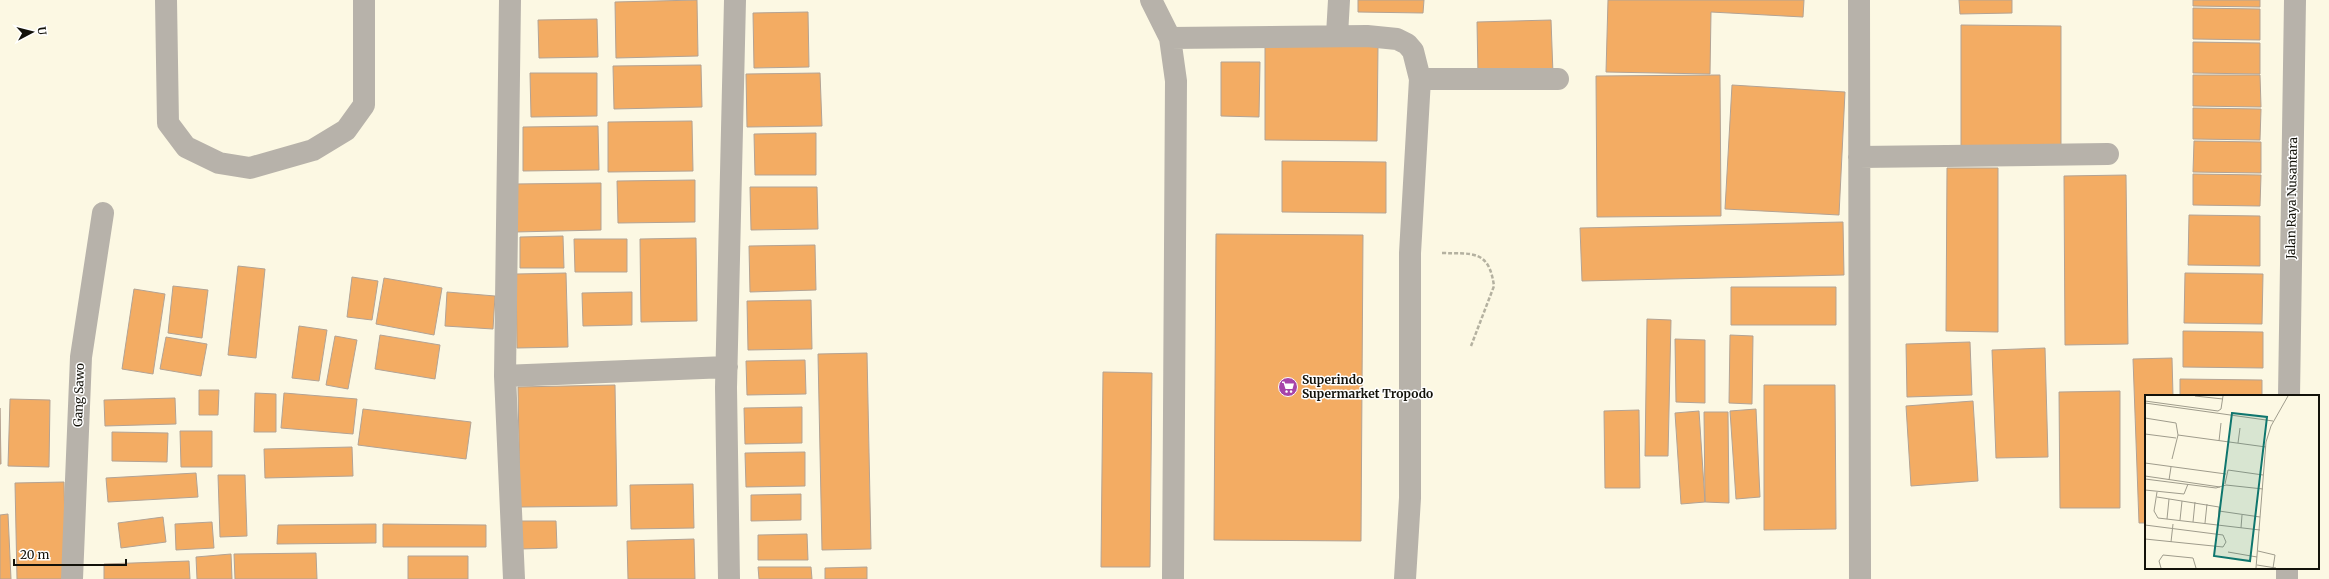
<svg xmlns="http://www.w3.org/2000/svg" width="2329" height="579" viewBox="0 0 2329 579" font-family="Merriweather,serif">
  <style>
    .building { fill: #f3ac63; stroke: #b3a394 }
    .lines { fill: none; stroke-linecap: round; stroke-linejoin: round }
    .path { stroke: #b4b1a0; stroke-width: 2.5; stroke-dasharray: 4 2; stroke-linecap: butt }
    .minor { stroke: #b7b2aa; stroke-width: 22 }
    .labels { text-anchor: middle; stroke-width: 3; stroke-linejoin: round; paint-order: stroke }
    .street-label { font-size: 12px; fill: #13120a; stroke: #fff }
    .poi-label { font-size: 12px; font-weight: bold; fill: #13120a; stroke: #fff; text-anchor: start }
    .inset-road { fill: none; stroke: #9f9c8c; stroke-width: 1 }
    .view { fill: #0f766e; fill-opacity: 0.15; stroke: #0f766e; stroke-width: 2 }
    .inset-edge { fill: none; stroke: #13120a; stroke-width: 2 }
  </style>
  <rect width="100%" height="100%" fill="#fcf8e3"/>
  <!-- building -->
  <path class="building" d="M697,0L698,56L616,58L615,2Z
    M1358,0H1424L1423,13L1358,12Z
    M1608,0H1804L1803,17L1711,12L1710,74L1606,72Z
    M1959,0H2012V13L1960,14Z
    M2193,0H2260V7L2193,6Z
    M2193,8L2260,9V40L2193,39Z
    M808,12L809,67L754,68L753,13Z
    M597,19L598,57L539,58L538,20Z
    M1551,20L1553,74L1478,75L1477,22Z
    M1961,25L2061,26V150H1961Z
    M2193,42L2260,43V74L2193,73Z
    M1265,45L1378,46L1377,141L1265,140Z
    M1221,62H1260L1259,117L1221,116Z
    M701,65L702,107L614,109L613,66Z
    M530,73H597V116L531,117Z
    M820,73L822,126L747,127L746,74Z
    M1720,75L1721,216L1597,217L1596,76Z
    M2193,75H2260L2261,107L2193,106Z
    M1732,85L1845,92L1839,215L1725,209Z
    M2193,108L2261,109L2260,140L2193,139Z
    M692,121L693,171L608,172V122Z
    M598,126L599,170L523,171V127Z
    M816,133V175H755L754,134Z
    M2194,141L2261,142V173L2193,172Z
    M1282,161L1386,162V213L1282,212Z
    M1947,168H1998V332L1946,331Z
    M2193,174L2261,175L2260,206L2193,205Z
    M2126,175L2128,344L2065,345L2064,176Z
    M695,180V222L618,223L617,181Z
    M601,183V230L515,232L514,184Z
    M750,187H817L818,229L751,230Z
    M2189,215L2260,216V266L2188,265Z
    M1843,222L1844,275L1582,281L1580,228Z
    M1216,234L1363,235L1361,541L1214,540Z
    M563,236L564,268H520V237Z
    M696,238L697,321L641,322L640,239Z
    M574,239H627V272H575Z
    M815,245L816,290L750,292L749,246Z
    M238,266L265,269L256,358L228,355Z
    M566,273L568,347L517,348L516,274Z
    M2185,273L2263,274L2262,324L2184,323Z
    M352,277L378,281L372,320L347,317Z
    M384,278L442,288L434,335L376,324Z
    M173,286L208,290L202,338L168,333Z
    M1731,287H1836V325H1731Z
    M134,289L165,294L153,374L122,369Z
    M447,292L495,296L493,329L445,326Z
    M632,292V325L583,326L582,293Z
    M811,300L812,349L748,350L747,301Z
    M1647,319L1671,320L1668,456H1645Z
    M299,326L327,330L319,381L292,378Z
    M2183,331L2263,332V368L2183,367Z
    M380,335L440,345L435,379L375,369Z
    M1730,335L1753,336L1752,404L1729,403Z
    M335,336L357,340L348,389L326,385Z
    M166,337L207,344L201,376L160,369Z
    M1675,339L1705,340V403L1676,402Z
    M1970,342L1972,395L1907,397L1906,344Z
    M2045,348L2048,457L1996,458L1992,350Z
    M867,353L871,549L822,550L818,354Z
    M2172,358L2173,396H2146V523H2139L2133,359Z
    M805,360L806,394L747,395L746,361Z
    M1103,372L1152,373L1150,567H1101Z
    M2180,379L2262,380V396H2180Z
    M615,385L617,506L520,507L518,387Z
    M1764,385H1835L1836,529L1764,530Z
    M199,390H219L218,415H199Z
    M2120,391V508H2060L2059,392Z
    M255,393L276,394V432H254Z
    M284,393L357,399L353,434L281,428Z
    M175,398L176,424L105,426L104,400Z
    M10,399L50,400L49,467L8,466Z
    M1973,401L1978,481L1911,486L1906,406Z
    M802,407V443L745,444L744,408Z
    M0,408L1,464H0Z
    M363,409L471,422L466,459L358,445Z
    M1756,409L1760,497L1736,499L1730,411Z
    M1639,410L1640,488H1605L1604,411Z
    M1699,411L1705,502L1681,504L1675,413Z
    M1704,412H1728L1729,503L1705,502Z
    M180,431H212V467H181Z
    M112,432L168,433L167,462L112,461Z
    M352,447L353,476L265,478L264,449Z
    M805,452V486L746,487L745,453Z
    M196,473L198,497L108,502L106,478Z
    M218,475H245L247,536L220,537Z
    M64,482L66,579H17L15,483Z
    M693,484L694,528L631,529L630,485Z
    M801,494V520L751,521V495Z
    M8,514L11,579H0V515Z
    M163,517L166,542L121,548L118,523Z
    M520,521H556L557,548L520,549Z
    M212,522L214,548L176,550L175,524Z
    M376,524V543L277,544L278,525Z
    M383,524L486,525V547H383Z
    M807,534L808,560H758V535Z
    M694,539L695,579H628L627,541Z
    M316,553L317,579H235L234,554Z
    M231,554L232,579H197L196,557Z
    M408,556H468V579H408Z
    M189,561L190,579H104V564Z
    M758,567H811L812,579H759Z
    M867,567V579H825V568Z"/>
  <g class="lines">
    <!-- path -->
    <path class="path" d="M1442,253C1472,254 1489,249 1494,286L1471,346"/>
    <!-- minor -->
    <path class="minor" d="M166,0L168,123L186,147L219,163L250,168L313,150L346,130L364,105V0
      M510,0L505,376L514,579
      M1151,0L1170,38L1176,81L1173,579
      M1859,0L1860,579
      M1337,35L1339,0
      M1170,38L1367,36L1397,39L1407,44L1413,51L1420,79L1410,253V498L1405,579
      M1420,79H1558
      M1859,157L2108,154
      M505,376L727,367
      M2289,396L2295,0
      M72,579L81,357L103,213
      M729,579L726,388L735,0
      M2287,579V568"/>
  </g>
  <!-- icons -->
  <defs>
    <symbol id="supermarket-disc" viewBox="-11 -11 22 22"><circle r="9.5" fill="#a644aa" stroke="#fff"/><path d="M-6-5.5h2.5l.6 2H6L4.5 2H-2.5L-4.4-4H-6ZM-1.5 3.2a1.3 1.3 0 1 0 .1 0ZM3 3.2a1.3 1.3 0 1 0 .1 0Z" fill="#fff"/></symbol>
  </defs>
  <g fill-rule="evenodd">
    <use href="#supermarket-disc" x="1277" y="376" width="22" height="22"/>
  </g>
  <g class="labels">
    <!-- street labels -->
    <g class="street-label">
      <text transform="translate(2292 198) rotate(-89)" y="4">Jalan Raya Nusantara</text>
      <text transform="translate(79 395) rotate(-88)" y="4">Gang Sawo</text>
    </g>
    <!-- poi labels -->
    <g class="poi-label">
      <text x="1302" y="384">Superindo<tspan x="1302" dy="14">Supermarket Tropodo</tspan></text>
    </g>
  </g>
  <!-- overview -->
  <g transform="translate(2145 395)">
    <rect width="174" height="174" fill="#fcf8e3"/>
    <path class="inset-road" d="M50,1L78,4M0,6L73,16L76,14L78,1M0,8L128,26M0,23L31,28L33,40L27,64M0,39L31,43M33,40L121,52M74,46L76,28M93,48L95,33M0,68L81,79M0,81L75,92M0,84L71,93L81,90L118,94M24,85L26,72M80,89L83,75L118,80M0,95L39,99L43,89M12,97L9,116L13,123L115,135M12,102L74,112L73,130M74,116L115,122M22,124L24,104M35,125L37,106M48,127L50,107M60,128L62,109M0,130L78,140L81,147L78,152L0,144M96,133L97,120M26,147L28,129M113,156L130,160L128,173M83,157L112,162M112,170L131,173M16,173L14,166L18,160L48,163L51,173M111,173L121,47L126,31L143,1"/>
    <path class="view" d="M87,18L122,22L105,166L69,161Z"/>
    <rect width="174" height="174" class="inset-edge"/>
  </g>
  <!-- north arrow -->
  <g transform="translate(32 32) rotate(83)" stroke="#ffffff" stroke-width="3" paint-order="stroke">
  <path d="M0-3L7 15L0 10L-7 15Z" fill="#13120a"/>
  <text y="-6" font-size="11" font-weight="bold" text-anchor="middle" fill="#13120a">U</text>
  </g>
  <!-- scale -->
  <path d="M14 559v6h112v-6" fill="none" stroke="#13120a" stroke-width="2"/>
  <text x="20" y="559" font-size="12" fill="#13120a" stroke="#ffffff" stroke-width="3" paint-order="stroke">20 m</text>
</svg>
